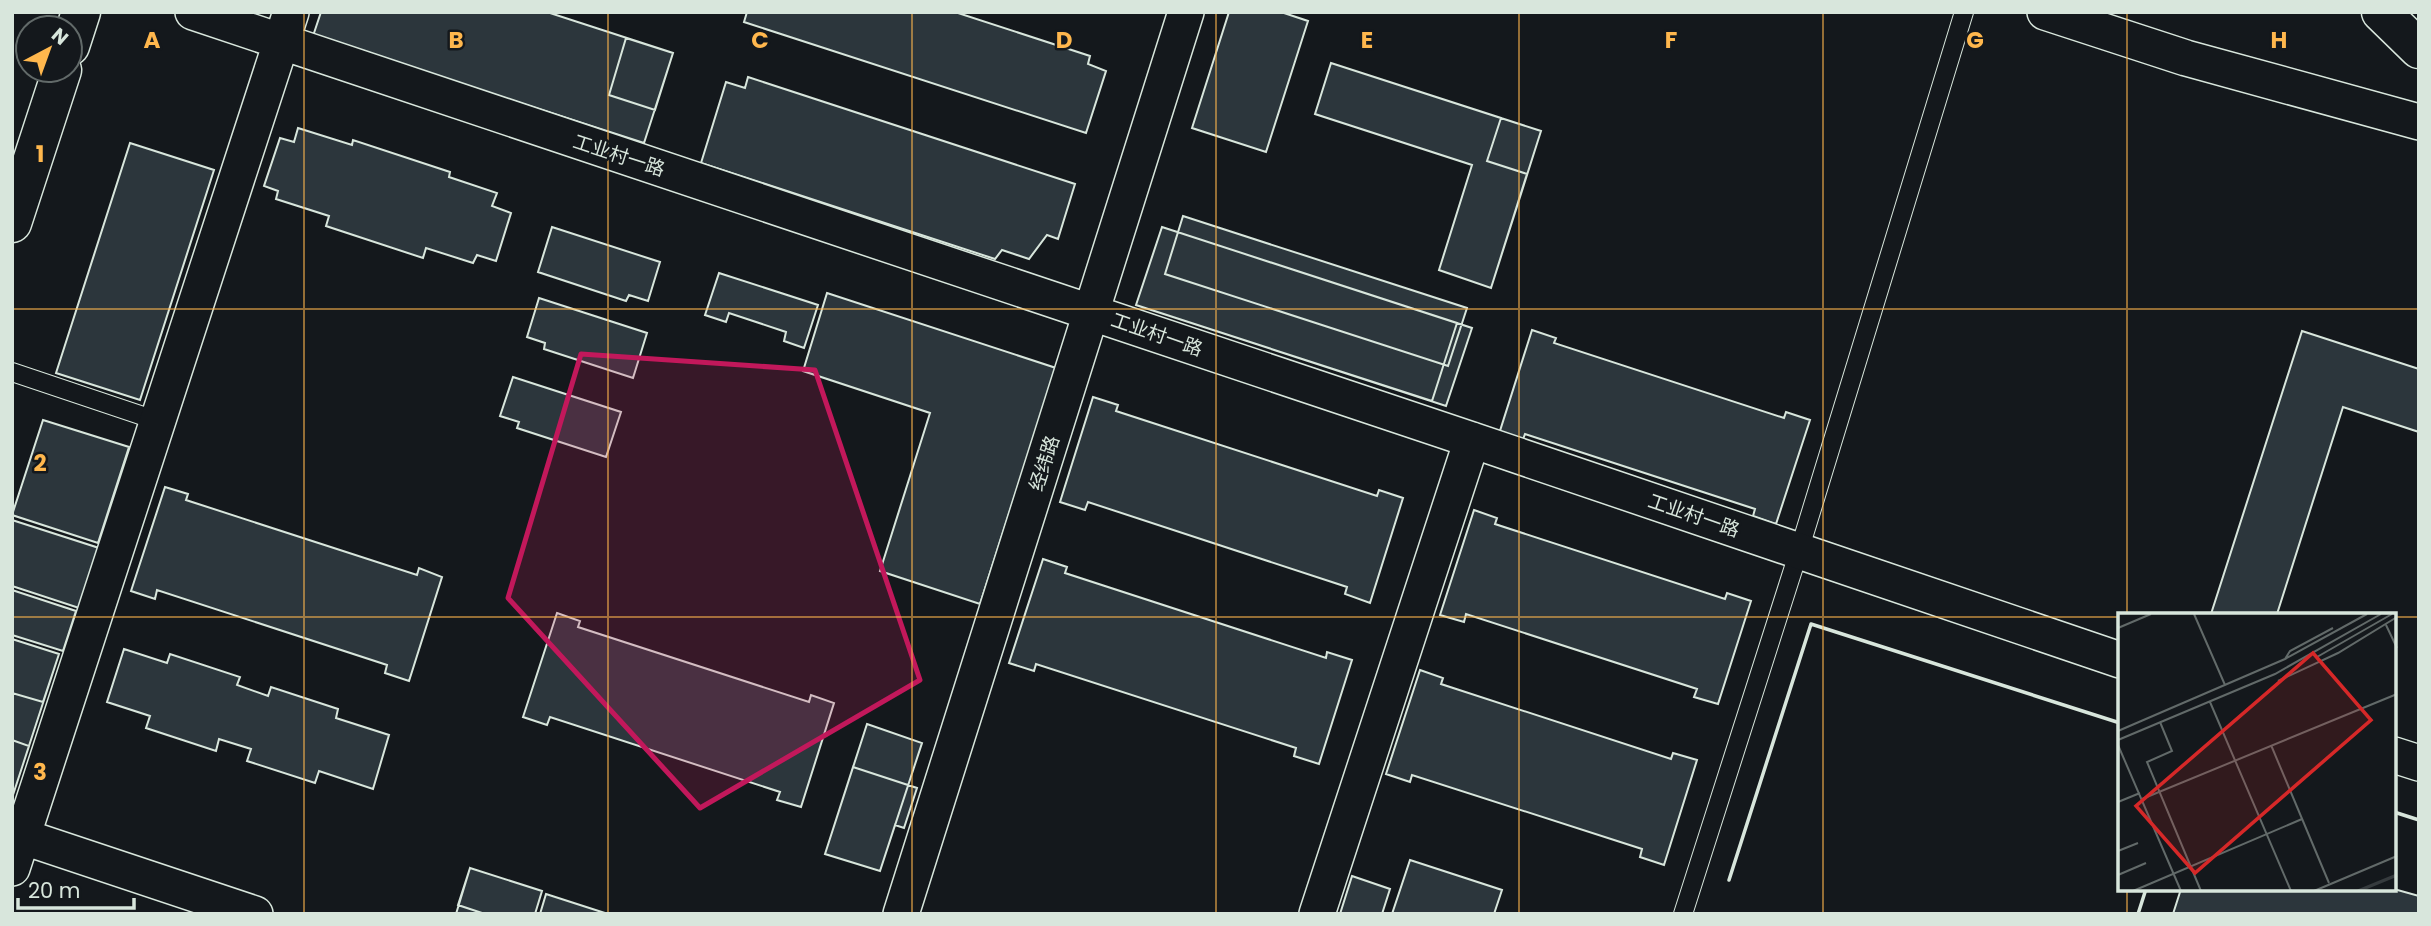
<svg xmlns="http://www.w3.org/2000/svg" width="2431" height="926" viewBox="0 0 2431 926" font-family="Poppins,'Noto Sans SC',sans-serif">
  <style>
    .building { fill: #2c363c; stroke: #d8e6dc; stroke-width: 2 }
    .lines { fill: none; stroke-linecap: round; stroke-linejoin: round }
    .lane-casing { stroke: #d8e6dc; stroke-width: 20 }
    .street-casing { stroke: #d8e6dc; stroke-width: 38 }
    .secondary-casing { stroke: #d8e6dc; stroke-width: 41 }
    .highway-casing { stroke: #d8e6dc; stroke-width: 41 }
    .lane { stroke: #14181c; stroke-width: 18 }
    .street { stroke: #14181c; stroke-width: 35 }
    .secondary { stroke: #14181c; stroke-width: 38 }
    .highway { stroke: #14181c; stroke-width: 38 }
    .wall { stroke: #d8e6dc; stroke-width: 3.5 }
    .marked { fill: #c2185b; fill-opacity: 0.2; stroke: #c2185b; stroke-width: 5; stroke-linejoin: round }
    .grid { fill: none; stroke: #ffb74d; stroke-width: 2; stroke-opacity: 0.55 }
    .labels { text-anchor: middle; stroke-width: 5; stroke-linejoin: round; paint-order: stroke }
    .street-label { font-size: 19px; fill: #d8e6dc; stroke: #14181c }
    .inset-river { fill: none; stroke: #363b3e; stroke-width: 3.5 }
    .inset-road { fill: none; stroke: #626a69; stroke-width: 2 }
    .view { fill: #d62828; fill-opacity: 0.15; stroke: #d62828; stroke-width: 3.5 }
    .inset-edge { fill: none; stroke: #d8e6dc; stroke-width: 3.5 }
    .grid-label { font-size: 23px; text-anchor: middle; font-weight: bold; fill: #ffb74d; stroke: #14181c; stroke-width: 5; stroke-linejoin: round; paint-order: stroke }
  </style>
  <rect width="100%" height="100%" fill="#14181c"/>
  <!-- building -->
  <path class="building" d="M321,12H547L673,53L644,143L313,36Z
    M747,12H955L1090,56L1088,64L1106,71L1086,133L744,22Z
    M1229,12H1281L1308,21L1266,152L1192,128Z
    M626,38L673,53L655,110L609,95Z
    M1331,63L1501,118L1487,161L1527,174L1491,288L1439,270L1472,165L1315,114Z
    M1331,63L1541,131L1491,288L1439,270L1472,165L1315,114Z
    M748,77L1075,184L1058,239L1047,235L1029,259L1002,250L995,259L701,163L726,82L745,88Z
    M298,128L352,145L353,140L450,172L449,177L497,193L492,206L511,213L496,261L477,255L473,263L426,248L423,258L326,226L329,216L276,199L278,191L264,186L280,138L294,142Z
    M130,143L214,170L140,400L56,373Z
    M1183,216L1467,308L1448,366L1165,274Z
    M552,227L660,262L648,301L629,295L626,301L538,272Z
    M1162,227L1457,323L1432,401L1136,305Z
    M1162,227L1472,328L1446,406L1136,305Z
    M719,273L818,305L804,348L784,341L786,332L729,313L726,322L705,315Z
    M827,293L1056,368L980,604L880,571L930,413L803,371Z
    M539,298L647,333L633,378L544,349L545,343L527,337Z
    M1532,330L1556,338L1554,343L1784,418L1786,412L1810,420L1776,524L1753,516L1755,509L1525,434L1522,442L1499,434Z
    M2302,331L2419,369V432L2343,407L2277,614H2211Z
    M513,377L621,412L606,457L517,428L519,422L500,416Z
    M1093,397L1118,405L1116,411L1377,496L1379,490L1403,498L1370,603L1345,594L1347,587L1088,502L1085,510L1060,502Z
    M43,420L129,447L98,543L12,515Z
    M165,487L188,494L186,500L417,575L419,568L442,577L409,681L385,673L387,665L157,590L155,599L131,591Z
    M1474,510L1497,518L1495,524L1725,599L1727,593L1751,601L1718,704L1694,697L1697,689L1466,614L1464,622L1440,615Z
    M12,520L99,548L79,608L12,586Z
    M1043,559L1067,567L1065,573L1326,658L1327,652L1352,660L1319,764L1294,756L1296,748L1036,664L1034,671L1009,663Z
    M12,590L76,611L63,651L12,635Z
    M557,613L580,621L578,627L809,702L811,695L834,703L801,807L777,800L780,792L550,717L547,725L523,717Z
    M12,639L59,654L43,702L12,693Z
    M12,639L59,654L12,798Z
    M124,649L167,663L170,654L240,677L237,685L268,696L271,687L338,709L336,718L389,735L373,789L319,771L315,783L247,761L251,749L219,739L216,751L146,728L150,716L107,702Z
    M1420,670L1443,678L1441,684L1671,759L1673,753L1697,760L1664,865L1640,857L1642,849L1412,775L1410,782L1386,774Z
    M867,724L922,743L880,871L825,854Z
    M12,740L29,746L12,798Z
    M853,767L917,788L904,828L895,825L880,871L825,854Z
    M1410,860L1502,890L1494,914H1392Z
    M470,868L542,891L535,914H485L458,905Z
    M470,868L542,891L535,914H456Z
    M1352,876L1390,889L1382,914H1340Z
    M2181,889H2394L2419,896V914H2173Z
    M546,894L608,914H540Z
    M546,894L608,914H540Z"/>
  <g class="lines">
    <defs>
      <path id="lane" d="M12,372L158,421
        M1683,914L1799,551L1964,12"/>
      <path id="street" d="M193,12L1472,440L2120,660
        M2045,12L2186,58L2419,122
        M2394,755L2419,763
        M12,833L255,914
        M12,868L291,12
        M901,914L1186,12
        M1317,914L1472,440"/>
      <path id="secondary" d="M70,46L81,12
        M12,223L62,70"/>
      <path id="highway" d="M2381,12L2419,49"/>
    </defs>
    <!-- lane casing -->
    <use href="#lane" class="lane-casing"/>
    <!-- street casing -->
    <use href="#street" class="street-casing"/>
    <!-- secondary casing -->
    <use href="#secondary" class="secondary-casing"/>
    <!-- highway casing -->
    <use href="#highway" class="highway-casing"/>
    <!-- lane -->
    <use href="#lane" class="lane"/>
    <!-- street -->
    <use href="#street" class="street"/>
    <!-- secondary -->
    <use href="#secondary" class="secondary"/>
    <!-- highway -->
    <use href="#highway" class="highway"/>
    <!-- wall -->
    <path class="wall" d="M2394,812L2419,820
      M1729,880L1811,624L2120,723
      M2138,914L2146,889"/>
  </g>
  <!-- marked area -->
  <path class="marked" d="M581,354L815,370L920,680L700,808L508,598Z"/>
  <!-- grid -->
  <path class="grid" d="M304,12V914M608,12V914M912,12V914M1216,12V914M1519,12V914M1823,12V914M2127,12V614M12,309H2419M12,617H2120M2394,617H2419M2127,889V914"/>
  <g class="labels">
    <!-- street labels -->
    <g class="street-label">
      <text transform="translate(619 155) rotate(18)" y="7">工业村一路</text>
      <text transform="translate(1157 334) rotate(19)" y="7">工业村一路</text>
      <text transform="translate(1044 463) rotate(-72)" y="7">经纬路</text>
      <text transform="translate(1694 515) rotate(19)" y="7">工业村一路</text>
    </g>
  </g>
  <!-- overview -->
  <g transform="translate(2118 613)">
    <rect width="278" height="278" fill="#14181c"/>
    <path class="inset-river" d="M240,278L279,262"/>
    <path class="inset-road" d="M76,1L107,72M268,12L279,35M0,15L33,1M199,44L274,1M167,46L172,38L215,15M160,68L220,40L279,4M92,89L173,278M42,109L54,138L29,149L83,278M0,118L167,46L249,1M0,127L157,61L263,1M0,132L63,278M153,132L211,270M24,186L279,81M0,189L22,180M0,238L20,230M0,262L28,250M15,278L184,206M196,278L279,243"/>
    <path class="view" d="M195,40L253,107L77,260L18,193Z"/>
    <rect width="278" height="278" class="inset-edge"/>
  </g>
  <g class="grid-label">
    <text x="152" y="48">A</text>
    <text x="456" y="48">B</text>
    <text x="760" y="48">C</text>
    <text x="1064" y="48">D</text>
    <text x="1367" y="48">E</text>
    <text x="1671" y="48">F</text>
    <text x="1975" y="48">G</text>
    <text x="2279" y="48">H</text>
    <text x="40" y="162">1</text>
    <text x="40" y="471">2</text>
    <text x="40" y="780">3</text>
  </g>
  <!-- border -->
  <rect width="2431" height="926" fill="none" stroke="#d8e6dc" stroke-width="28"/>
  <!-- north arrow -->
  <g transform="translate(49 49) rotate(41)"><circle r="33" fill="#14181c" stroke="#626a69" stroke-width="2"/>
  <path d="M0-5L12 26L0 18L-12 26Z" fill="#ffb74d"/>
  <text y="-10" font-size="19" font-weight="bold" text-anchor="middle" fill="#d8e6dc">N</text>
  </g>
  <!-- scale -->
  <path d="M18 898v10h116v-10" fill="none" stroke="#d8e6dc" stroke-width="3.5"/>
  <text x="28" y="898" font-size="21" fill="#d8e6dc" stroke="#14181c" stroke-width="5" paint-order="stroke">20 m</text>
</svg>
